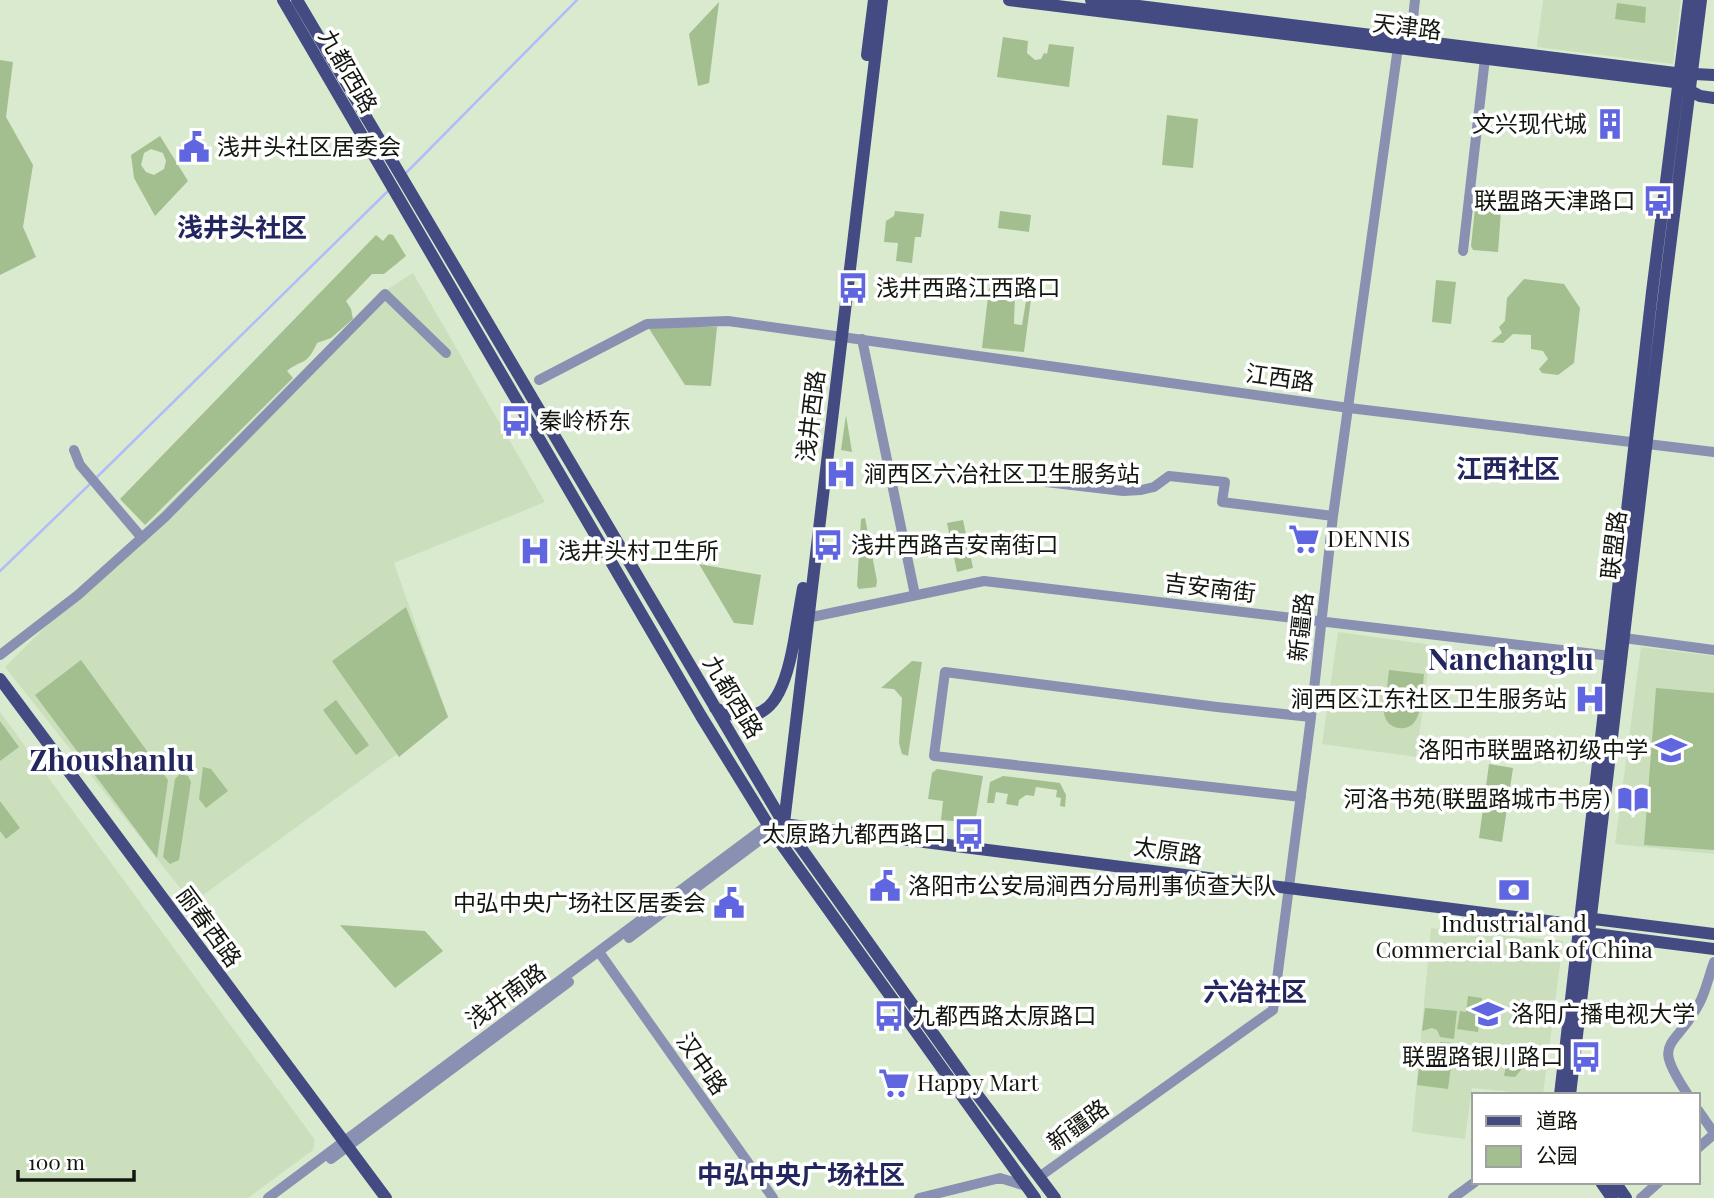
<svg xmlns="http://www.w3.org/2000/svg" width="1714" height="1198" viewBox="0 0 1714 1198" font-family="'Playfair Display','Noto Sans SC',serif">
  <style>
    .built { fill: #cbdfbd }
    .green { fill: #a3be8f; fill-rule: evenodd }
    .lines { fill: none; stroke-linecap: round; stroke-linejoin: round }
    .stream { stroke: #b1bcf9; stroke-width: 2.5 }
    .minor { stroke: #8a90b1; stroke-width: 10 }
    .major { stroke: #444b83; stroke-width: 12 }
    .labels { text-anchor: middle; stroke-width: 7; stroke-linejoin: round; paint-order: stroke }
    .street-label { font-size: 23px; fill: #12170e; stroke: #fff }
    .poi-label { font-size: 23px; fill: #12170e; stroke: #fff; text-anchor: start }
    .quarter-label { font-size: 26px; font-weight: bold; fill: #23265f; stroke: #fff }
    .district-label { font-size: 30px; font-weight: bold; fill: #23265f; stroke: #fff }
  </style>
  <rect width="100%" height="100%" fill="#daeacf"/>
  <!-- built -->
  <path class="built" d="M1543,0H1681L1673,64L1537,47Z
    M413,273L545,502L394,563L448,717L192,903L5,667L380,294Z
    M1338,632L1432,645L1416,757L1322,744Z
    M1641,647L1714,656V854L1615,844Z
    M0,712L315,1140L313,1150L248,1198H0Z
    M1431,928L1563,941L1543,1095L1472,1088L1465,1139L1412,1132Z"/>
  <!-- green -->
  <path class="green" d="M719,2L709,83L698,86L689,34Z
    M1617,3L1646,7L1645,23L1615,19Z
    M1003,37L1028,41L1027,53L1035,60L1041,59L1044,53L1047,54L1049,44L1074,47L1069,87L997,77Z
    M0,60L13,62L6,117L33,165L23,227L36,257L0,275Z
    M1167,115L1198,119L1193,168L1162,165Z
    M160,136L188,181L155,216L134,178L131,155ZM151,149L163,153L166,161L164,169L154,175L146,172L141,165L144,153Z
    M1482,204L1497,206L1501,211L1498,252L1473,250L1471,246L1475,208Z
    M895,211L924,214L921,237H915L912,263L896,261L898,243L884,242L886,221L894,216Z
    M1000,211L1031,215L1029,232L998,228Z
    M389,234L393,235L406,256L384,274H372L346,301L351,309L353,319L331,338L317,343C306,367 303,358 287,371L293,378L145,525L120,499L376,235L383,241Z
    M1524,279L1564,284L1580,308L1574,363L1558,375L1542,373L1539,369L1548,359L1543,351L1531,349V335L1513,334L1503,343L1491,342L1502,333L1499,327L1505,321L1507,298Z
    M1436,280L1456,282L1451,324L1432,322Z
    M989,288L1015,292L1014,324L1022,325L1027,295L1031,291L1040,292L1039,300L1031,299L1024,352L982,348Z
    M648,327H717L711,386L685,385Z
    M846,415L852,452L841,450Z
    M865,518L877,581L876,587L859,589L857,586L861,519Z
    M963,520L973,568L957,572L947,523Z
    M699,564L761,575L753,625L734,623Z
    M406,607L448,717L399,757L332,661Z
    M81,660L168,780L157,858L35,695Z
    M912,661L922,662L908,756L902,754L899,743L902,698L894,689L881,688Z
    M1389,670L1424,674C1422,691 1424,732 1399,728C1391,727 1386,722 1384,714Z
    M1656,688L1714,693V850L1644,845Z
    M336,700L369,745L356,755L323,710Z
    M0,721L19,747L0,761Z
    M1489,764L1513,768L1502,842L1479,838Z
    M203,767L211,769L228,791L206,808L199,799Z
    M937,769L983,776L975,823L941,820L943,801L928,799L932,773Z
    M180,774L188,776L191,782L179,860L170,864L163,857L175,779Z
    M1003,776L1060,783L1066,795L1065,807L1060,806L1061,798L1056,797L1057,790L1036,787L1034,796L1026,795L1019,800L1018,806L1006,804L1008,794L996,792L994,803H987L990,782Z
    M0,801L20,828L6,839L0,831Z
    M340,925L425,931L443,951L395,988Z
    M1468,996L1482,998L1478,1032L1457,1029L1460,1011L1466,1012Z
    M1425,1008L1457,1011L1454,1039L1440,1037L1437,1030L1432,1028L1422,1031Z
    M1422,1042L1432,1048L1441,1042L1454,1043L1448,1089L1417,1085Z
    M1507,1060L1520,1064L1521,1070L1515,1077L1504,1076Z"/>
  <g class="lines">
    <!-- stream -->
    <path class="stream" d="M405,174L577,0
      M95,479L390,189
      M0,571L91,483"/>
    <!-- minor -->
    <path class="minor" d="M1410,45L1415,0
      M1463,251L1485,58
      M862,339L915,595
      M539,380L647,324L728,321L1349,408L1714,452
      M74,450L80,465L142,538
      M1046,482L1123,491L1141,490L1154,487L1169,476L1225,482L1222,502L1333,516
      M807,618L984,581L1611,656
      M1624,638L1714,650
      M0,655L78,595L165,517L385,294L446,353
      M1301,797L934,756L945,672L1217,707L1311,717
      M629,938L772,831
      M599,952L773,1198
      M1688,1095C1650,1038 1674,1051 1699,1004C1706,991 1709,975 1714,962
      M1698,1110L1714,1133
      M1698,1148L1714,1134
      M331,1159L569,982
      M1039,1177L1273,1010L1311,717L1333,516L1398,47
      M268,1198L768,825
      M919,1198L1000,1178L1026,1186
      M1453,1198L1475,1182
      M1641,1198L1659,1182"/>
    <!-- major -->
    <path class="major" d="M283,0L701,716L772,831L1035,1198
      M297,0L784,824L967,1081L1055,1198
      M1009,0L1674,82L1700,96L1714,98
      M1091,0L1675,73L1714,75
      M867,55L874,0
      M0,679L386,1198
      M715,708C772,736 786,686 794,641C797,623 800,606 803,588
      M784,823L882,0
      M783,824L1563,923L1579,932L1714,949
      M1586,918L1714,934
      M1560,1095L1652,292L1689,0
      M1570,1095L1664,295L1701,0
      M1601,1182L1612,1198
      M1615,1182L1626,1198"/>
  </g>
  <!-- icons -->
  <defs>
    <symbol id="building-bare" viewBox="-9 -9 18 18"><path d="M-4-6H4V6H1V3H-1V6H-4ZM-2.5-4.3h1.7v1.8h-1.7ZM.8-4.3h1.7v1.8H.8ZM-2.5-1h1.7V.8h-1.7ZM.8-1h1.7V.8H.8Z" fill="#5f66df" stroke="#fff" stroke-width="2.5" paint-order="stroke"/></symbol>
    <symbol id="civic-bare" viewBox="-9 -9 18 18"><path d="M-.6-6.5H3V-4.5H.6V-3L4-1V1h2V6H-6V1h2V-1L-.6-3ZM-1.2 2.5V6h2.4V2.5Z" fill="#5f66df" stroke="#fff" stroke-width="2.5" paint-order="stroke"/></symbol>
    <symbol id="bus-bare" viewBox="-9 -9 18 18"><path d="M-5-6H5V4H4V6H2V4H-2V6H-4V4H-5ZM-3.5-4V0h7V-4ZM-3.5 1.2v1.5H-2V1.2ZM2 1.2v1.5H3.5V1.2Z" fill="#5f66df" stroke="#fff" stroke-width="2.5" paint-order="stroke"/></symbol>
    <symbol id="hospital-bare" viewBox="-9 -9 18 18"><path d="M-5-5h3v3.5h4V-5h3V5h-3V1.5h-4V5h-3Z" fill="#5f66df" stroke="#fff" stroke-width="2.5" paint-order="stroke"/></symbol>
    <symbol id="supermarket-bare" viewBox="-9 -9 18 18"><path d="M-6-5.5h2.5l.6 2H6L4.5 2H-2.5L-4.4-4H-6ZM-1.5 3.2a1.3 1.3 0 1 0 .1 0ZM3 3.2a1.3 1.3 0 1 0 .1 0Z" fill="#5f66df" stroke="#fff" stroke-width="2.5" paint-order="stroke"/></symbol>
    <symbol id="school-bare" viewBox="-9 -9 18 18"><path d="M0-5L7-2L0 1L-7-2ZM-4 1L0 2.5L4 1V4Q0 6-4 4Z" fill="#5f66df" stroke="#fff" stroke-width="2.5" paint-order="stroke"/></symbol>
    <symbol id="library-bare" viewBox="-9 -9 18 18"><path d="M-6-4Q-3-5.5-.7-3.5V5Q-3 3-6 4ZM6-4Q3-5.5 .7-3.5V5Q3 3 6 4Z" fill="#5f66df" stroke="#fff" stroke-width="2.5" paint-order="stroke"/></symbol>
    <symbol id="bank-bare" viewBox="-9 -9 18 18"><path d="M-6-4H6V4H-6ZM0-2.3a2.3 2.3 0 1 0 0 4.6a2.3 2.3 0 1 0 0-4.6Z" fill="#5f66df" stroke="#fff" stroke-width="2.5" paint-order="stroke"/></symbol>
  </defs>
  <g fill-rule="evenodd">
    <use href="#building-bare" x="1588" y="102" width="44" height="44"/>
    <use href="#civic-bare" x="172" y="125" width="44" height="44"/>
    <use href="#bus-bare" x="1636" y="179" width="44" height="44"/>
    <use href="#bus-bare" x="831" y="266" width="44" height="44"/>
    <use href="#bus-bare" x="494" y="399" width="44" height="44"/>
    <use href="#hospital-bare" x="819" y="452" width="44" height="44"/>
    <use href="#supermarket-bare" x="1282" y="517" width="44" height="44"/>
    <use href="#bus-bare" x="806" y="523" width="44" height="44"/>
    <use href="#hospital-bare" x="513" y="529" width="44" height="44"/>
    <use href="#hospital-bare" x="1568" y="677" width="44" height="44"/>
    <use href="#school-bare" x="1649" y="728" width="44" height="44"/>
    <use href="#library-bare" x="1611" y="777" width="44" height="44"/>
    <use href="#bus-bare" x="947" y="812" width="44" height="44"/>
    <use href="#civic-bare" x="863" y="864" width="44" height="44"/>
    <use href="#bank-bare" x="1492" y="868" width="44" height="44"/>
    <use href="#civic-bare" x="707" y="881" width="44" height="44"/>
    <use href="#school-bare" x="1466" y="992" width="44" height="44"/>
    <use href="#bus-bare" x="867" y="994" width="44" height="44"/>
    <use href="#bus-bare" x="1564" y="1035" width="44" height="44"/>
    <use href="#supermarket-bare" x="872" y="1061" width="44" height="44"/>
  </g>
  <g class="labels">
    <!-- street labels -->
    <g class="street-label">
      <text transform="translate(1407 27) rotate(7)" y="8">天津路</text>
      <text transform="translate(348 71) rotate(60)" y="8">九都西路</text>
      <text transform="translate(1280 378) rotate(8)" y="8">江西路</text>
      <text transform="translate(811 416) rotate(-83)" y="8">浅井西路</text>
      <text transform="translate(1614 545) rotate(-83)" y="8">联盟路</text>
      <text transform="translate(1210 588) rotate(7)" y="8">吉安南街</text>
      <text transform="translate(1301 627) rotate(-84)" y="8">新疆路</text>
      <text transform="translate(733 697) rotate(59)" y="8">九都西路</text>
      <text transform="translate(1168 851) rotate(8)" y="8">太原路</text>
      <text transform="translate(209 927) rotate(54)" y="8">丽春西路</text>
      <text transform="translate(506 996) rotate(-36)" y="8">浅井南路</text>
      <text transform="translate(702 1064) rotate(55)" y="8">汉中路</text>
      <text transform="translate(1078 1125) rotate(-36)" y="8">新疆路</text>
    </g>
    <!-- poi labels -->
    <g class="poi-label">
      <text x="1587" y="132" text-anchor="end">文兴现代城</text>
      <text x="217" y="155">浅井头社区居委会</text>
      <text x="1635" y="209" text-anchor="end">联盟路天津路口</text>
      <text x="876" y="296">浅井西路江西路口</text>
      <text x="539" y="429">秦岭桥东</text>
      <text x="864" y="482">涧西区六冶社区卫生服务站</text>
      <text x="1327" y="547">DENNIS</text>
      <text x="851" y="553">浅井西路吉安南街口</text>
      <text x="558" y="559">浅井头村卫生所</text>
      <text x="1567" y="707" text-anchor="end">涧西区江东社区卫生服务站</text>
      <text x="1648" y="758" text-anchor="end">洛阳市联盟路初级中学</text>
      <text x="1610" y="807" text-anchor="end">河洛书苑(联盟路城市书房)</text>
      <text x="946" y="842" text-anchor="end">太原路九都西路口</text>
      <text x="908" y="894">洛阳市公安局涧西分局刑事侦查大队</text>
      <text x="706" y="911" text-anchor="end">中弘中央广场社区居委会</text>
      <text x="1514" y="932" text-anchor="middle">Industrial and<tspan x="1514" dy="26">Commercial Bank of China</tspan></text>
      <text x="1511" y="1022">洛阳广播电视大学</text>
      <text x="912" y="1024">九都西路太原路口</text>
      <text x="1563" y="1065" text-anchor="end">联盟路银川路口</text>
      <text x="917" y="1091">Happy Mart</text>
    </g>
    <!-- quarter labels -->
    <g class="quarter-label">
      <text x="242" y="237">浅井头社区</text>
      <text x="1508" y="478">江西社区</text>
      <text x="1255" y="1001">六冶社区</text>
      <text x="801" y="1184">中弘中央广场社区</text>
    </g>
    <!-- district labels -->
    <g class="district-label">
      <text x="1511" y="670">Nanchanglu</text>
      <text x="112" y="771">Zhoushanlu</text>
    </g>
  </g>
  <!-- legend -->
  <rect x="1472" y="1093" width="228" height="91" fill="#ffffff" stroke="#a0a29f" stroke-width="2"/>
  <rect x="1486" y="1116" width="35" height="10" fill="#444b83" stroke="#a0a29f" stroke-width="2"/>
  <text x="1536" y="1128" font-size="21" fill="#12170e">道路</text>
  <rect x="1486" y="1146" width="35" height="21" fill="#a3be8f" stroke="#a0a29f" stroke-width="2"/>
  <text x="1536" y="1163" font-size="21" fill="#12170e">公园</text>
  <!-- scale -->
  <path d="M18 1170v10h116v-10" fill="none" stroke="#12170e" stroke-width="3.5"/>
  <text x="28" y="1170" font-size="21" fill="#12170e" stroke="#ffffff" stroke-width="5" paint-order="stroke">100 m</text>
</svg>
